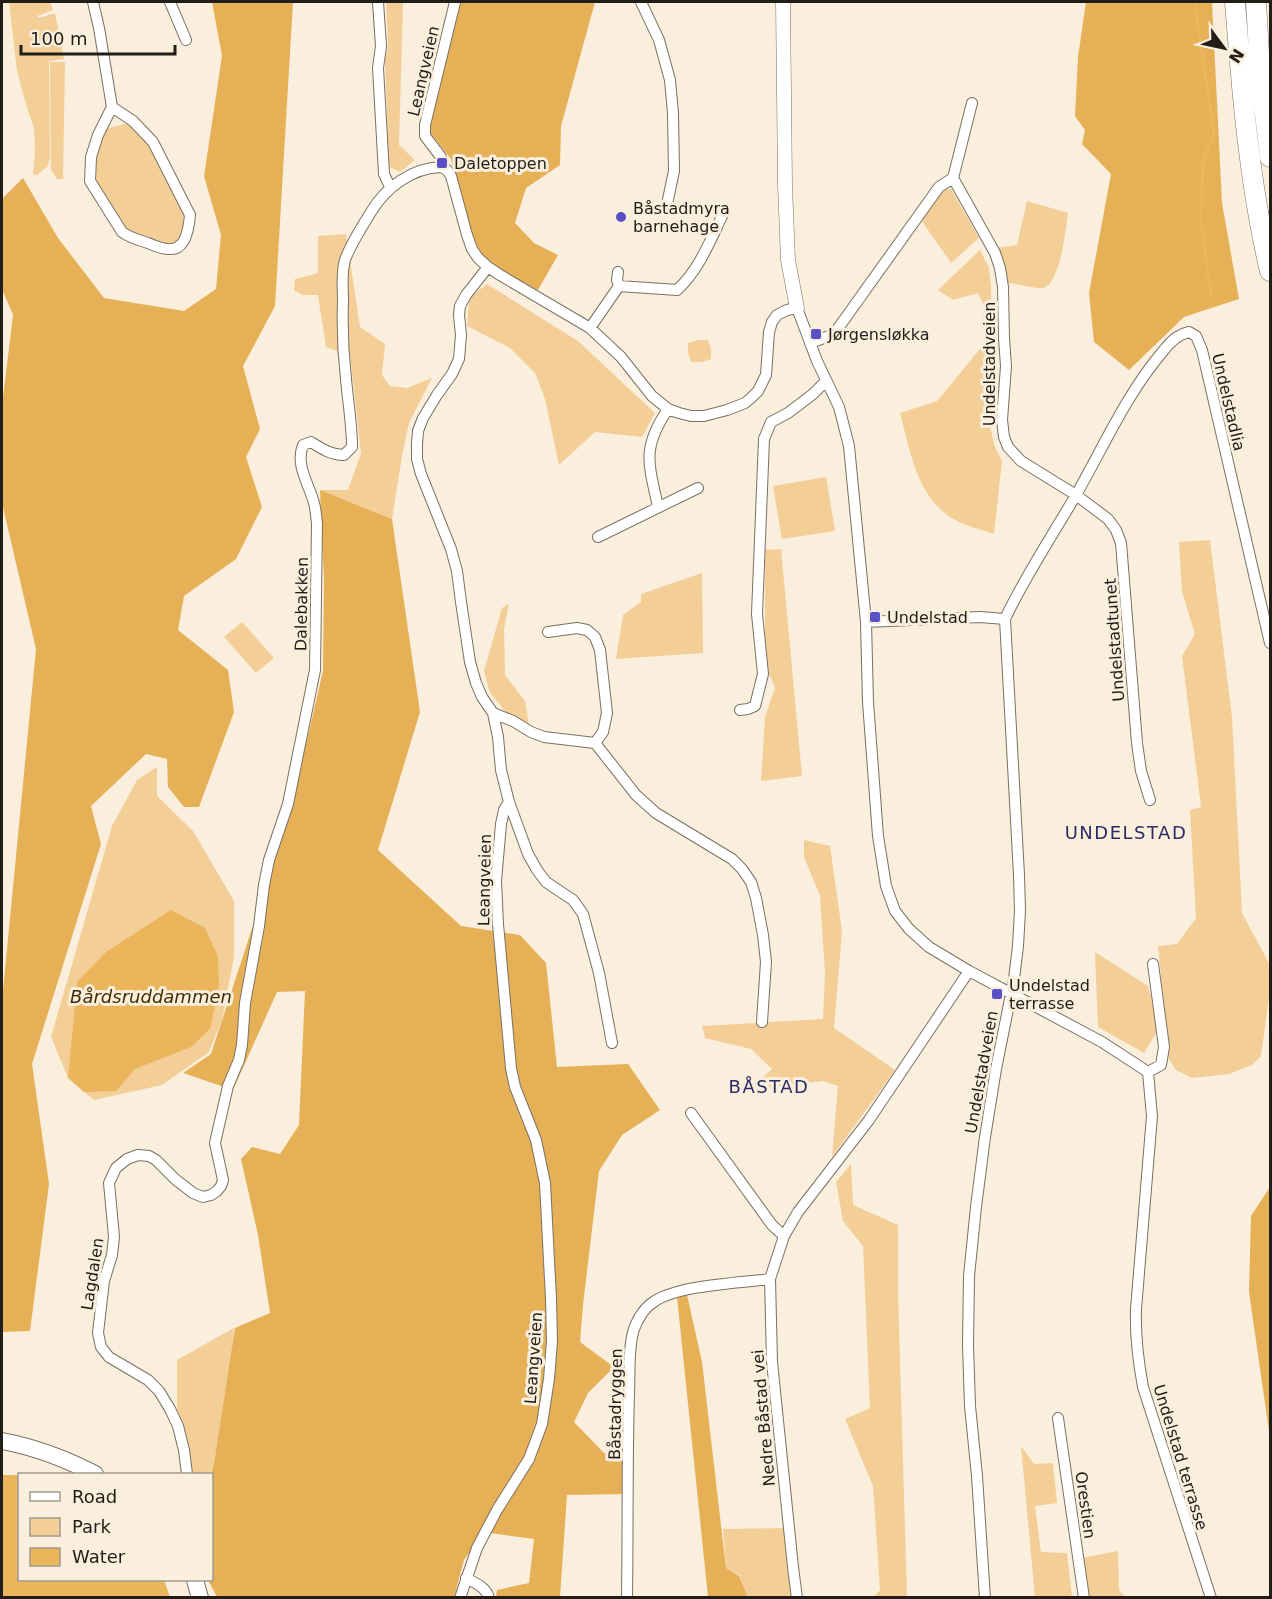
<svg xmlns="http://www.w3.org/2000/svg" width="1272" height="1599" viewBox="0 0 1272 1599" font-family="'DejaVu Sans',sans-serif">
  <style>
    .green { fill: #f3cf97 }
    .forest { fill: #e6b057 }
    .water { fill: #ebb55c }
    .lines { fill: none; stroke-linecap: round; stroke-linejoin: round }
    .stream { stroke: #ebb55c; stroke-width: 3 }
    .minor-casing { stroke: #7a7061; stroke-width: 12 }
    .tertiary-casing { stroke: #7a7061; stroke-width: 15 }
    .primary-casing { stroke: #7a7061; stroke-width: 18 }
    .motorway-casing { stroke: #7a7061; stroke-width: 21 }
    .minor { stroke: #fff; stroke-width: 10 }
    .tertiary { stroke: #fff; stroke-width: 14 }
    .primary { stroke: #fff; stroke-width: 16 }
    .motorway { stroke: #fff; stroke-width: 20 }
    .poi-dot { fill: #594fc7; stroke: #faeedd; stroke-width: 2 }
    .labels { text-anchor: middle; stroke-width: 6; stroke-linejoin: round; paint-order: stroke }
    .street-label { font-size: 16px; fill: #211d17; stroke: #faeedd }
    .poi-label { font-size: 16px; fill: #211d17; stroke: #faeedd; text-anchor: start }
    .neighbourhood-label { font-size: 18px; letter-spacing: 1.5px; fill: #2d2b65; stroke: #faeedd }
    .water-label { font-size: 18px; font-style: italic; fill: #422c04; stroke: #faeedd }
  </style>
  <rect width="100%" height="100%" fill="#faeedd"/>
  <!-- green -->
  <path class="green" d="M9,2H50L53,10L37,16L39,18L55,13L64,59L49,61L50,159L47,167L37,175L33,174L35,151L34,128L27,108L17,71Z
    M386,2H403L399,145L415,160L400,172L389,167L385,60L388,46Z
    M50,62H65L63,179H57L51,170Z
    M124,124H131L149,142L185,213C184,226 183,238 172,246L135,235L127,230L107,201L96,179L95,156L106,129Z
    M944,189H951L979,238L951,263L921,220Z
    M1027,201L1068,213C1066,228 1060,285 1043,288C1035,289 1013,283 1005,282L996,248L1017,245Z
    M346,234L360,327L385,344L382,375L390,386L407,388L432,378L409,423L402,456L392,519L320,490H348L361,453L350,355L326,347L318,295H302L294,290L295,279L318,273V236Z
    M980,250L989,268L991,286L992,355L989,423L995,447L1002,461L994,534C979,529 962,525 950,517C916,494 910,450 900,413L937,401L984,344L983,304L978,293L953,300L938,290Z
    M487,284L578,341L655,413L642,437L595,432L559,465L545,399L535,373L510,348L467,326L469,298Z
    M698,340H708L711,349V359L702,362H691L688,353V343Z
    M826,477L835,531L782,539L773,486Z
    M1210,540L1232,717L1242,913L1270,965V991L1261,1056L1252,1065L1229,1074L1192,1078L1176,1070L1169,1059L1158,946L1177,944L1196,918L1190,810L1201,807L1182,656L1195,634L1182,592L1179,542Z
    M781,549L802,776L761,781L765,717L775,688L765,664V550Z
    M702,573L703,653L616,659L623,615L641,602V594Z
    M509,604L504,629L505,675L525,701L529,725L505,711L490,693L484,671L502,608Z
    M242,622L274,658L256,673L224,637Z
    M157,767V796L193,831L234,901V957L222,1020L209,1052L162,1085L94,1100L68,1078L51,1037L112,826L137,780Z
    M804,840L830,846L842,931L834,1028L895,1070L832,1157L838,1086L823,1081L749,1090L772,1069L751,1049L705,1038L702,1026L823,1019L825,973L820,896L804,857Z
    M1095,952L1148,986L1159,1028L1144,1053L1098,1027Z
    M851,1164L853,1205L898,1225V1292L907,1597H874L880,1590L873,1486L845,1419L870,1408L863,1246L843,1221L836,1182Z
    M234,1328L232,1351L215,1457L210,1474H181L177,1421V1360Z
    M1021,1446L1034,1464L1053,1463L1057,1503L1035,1506L1041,1552L1067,1553L1072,1597H1035Z
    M786,1528L793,1597H748L739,1575L726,1568L723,1529Z
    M1118,1551L1119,1590L1125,1597H1087L1081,1558Z"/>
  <!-- forest -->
  <path class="forest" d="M212,2H293L275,306L243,366L260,429L246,457L262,507L236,559L184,596L178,630L228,670L234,712L199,807H184L168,787L167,759L146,754L91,806L101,844L32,1064L49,1184L30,1331L2,1332V1001L36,649L2,503V406L13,315L2,289V199L23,178L58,238L104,298L184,311L216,289L221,235L204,176L222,56Z
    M461,2H595L561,126L560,165L526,188L515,223L534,243L558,255L538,290L483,261L470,238L451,159L428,130Z
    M1086,2H1212L1222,203L1239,299L1184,317L1129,370L1094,342L1089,293L1111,174L1082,144L1085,130L1075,116L1078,57Z
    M320,490L392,519L420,712L378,850L461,926L520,935L546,963L557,1067L628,1064L660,1110L622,1135L599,1171L583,1305L580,1342L614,1367L588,1393L574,1422L604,1453L626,1452L627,1494L567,1495L560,1597H496L497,1590L529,1583L534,1539L483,1532L464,1560L454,1597H217L208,1580H212L211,1474L215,1457L235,1328L270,1313L258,1235L241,1159L252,1147L280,1154L299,1125L305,991L277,992L233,1090L183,1073L211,1054L291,809L323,671L324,580Z
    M1270,1187V1438L1249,1292L1251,1216Z
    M687,1295L702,1362L726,1568L739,1576L748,1597H708L677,1297Z"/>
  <!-- water -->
  <path class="water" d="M171,910L205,928L218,957L219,986L210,1029L191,1047L135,1069L116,1091L84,1092L68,1078L77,982L106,952Z
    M2,1475H19L20,1580H164L170,1597H2Z"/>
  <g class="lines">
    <!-- stream -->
    <path class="stream" d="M1196,2L1195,6L1214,133L1203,162L1201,220L1211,295"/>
    <defs>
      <path id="minor" d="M93,2L99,28L112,107L98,135L91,157L90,181L122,232C130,238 139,240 148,243C155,246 164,250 171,249C186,249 189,227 190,215L153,142L133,121L112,107
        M170,2L186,40
        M378,2L381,46L378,68L384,174L390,187
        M455,2L425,125V136L441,157V167L447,170L451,176L467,235L472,249L478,258L488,267L500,275L590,328L621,357L652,396L668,409L679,413L691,416H704L727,410L745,403L751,398L758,391L766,375L769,332L772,322L777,315L787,310L797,308L817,361L839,407L849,446L866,622L868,702L878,836L886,886L895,911L909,929L929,947L969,971L1102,1042L1148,1072
        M641,2L659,40L670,80L673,113L674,171L667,204
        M972,103L953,178L995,253L1000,268L1003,287L1004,338L1006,366L1002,420L1004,437L1008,447L1021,461L1076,495L1108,519L1116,530L1121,543L1137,743L1141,771L1150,800
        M488,267L466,295L460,306L459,315L461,335L459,359L452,374L437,395L423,418L418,431L417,444V459L421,474L451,549L457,571L461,602L470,662L476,683L482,697L493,713L498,737L501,770L509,802L528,854L537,870L546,882L573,900L583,914L599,973L612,1043
        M618,272L617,280L619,286
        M590,328L619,286L677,290C699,270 710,241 723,214
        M810,343L832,335L839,327L939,187L953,178
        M658,507C649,464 641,449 668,409
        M598,537L698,488
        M1005,619C1025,576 1052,536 1076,495C1104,446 1127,393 1164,350C1170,342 1179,334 1189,332L1196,336L1202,350L1270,643
        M866,622L980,617L1005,619L1019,875L1020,911L1018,946L1014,979L996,1069L985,1137L976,1207L969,1276L968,1345L970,1406L977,1476L985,1598
        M548,632L577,628L587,630L595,637L600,650L607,713L603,732L595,743
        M740,710L748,709L755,706L763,674L757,614L764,439L771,422L788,413L813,394L826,381
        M493,713L513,721L531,732L544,737L595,743L636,795L656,813L732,859L742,869L751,882L756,898L763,935L766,962L762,1022
        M1148,1072L1152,1116L1136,1309C1135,1336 1138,1360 1143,1387L1211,1598
        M1148,1072L1161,1065L1164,1047L1153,964
        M691,1113L772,1225L784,1236
        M1058,1418L1084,1598
        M187,1474L184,1450L178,1426L170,1409L159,1391L148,1380L109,1357L101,1347L98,1333L104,1281L112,1255L114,1237L109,1183L116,1168L127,1159L138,1155L149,1156L156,1160L175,1179L193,1193L203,1197L211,1195L217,1191L221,1186L223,1180L215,1143L228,1086L239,1060L242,1045L245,1003L259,926L264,885L269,860L288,804L315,670L317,523C316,517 316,510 314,503C309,484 295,465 303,445L311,442C322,449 331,455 344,455L352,447C352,425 348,402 346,379C343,353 342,327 343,301C343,288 341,273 345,260C351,243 362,227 371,212C386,187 412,168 441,167
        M466,1578C475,1583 486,1587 489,1598
        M460,1598L477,1548L497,1510L529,1459L542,1424L549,1379L552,1341L551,1299L545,1183L536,1140L515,1087L511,1068L498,924L496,881L501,824L504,810L509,802
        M627,1598C628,1529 627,1461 629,1393C630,1374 628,1347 634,1329C638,1318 645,1307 655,1301C680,1285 739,1283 770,1279
        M797,1598L793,1567L772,1362L770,1279L784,1236L798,1212L869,1120L969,971"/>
      <path id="tertiary" d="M783,2L785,185L788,260L797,308"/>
      <path id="primary" d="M2,1441C34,1447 66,1459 95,1474
        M195,1580L200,1598"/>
      <path id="motorway" d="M1235,2C1242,92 1249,182 1270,271
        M1256,2L1260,70L1270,157"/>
    </defs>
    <!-- minor casing -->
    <use href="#minor" class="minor-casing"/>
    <!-- tertiary casing -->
    <use href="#tertiary" class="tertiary-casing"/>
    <!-- primary casing -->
    <use href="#primary" class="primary-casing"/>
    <!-- motorway casing -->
    <use href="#motorway" class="motorway-casing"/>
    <!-- minor -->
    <use href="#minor" class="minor"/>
    <!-- tertiary -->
    <use href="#tertiary" class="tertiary"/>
    <!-- primary -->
    <use href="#primary" class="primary"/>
    <!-- motorway -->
    <use href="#motorway" class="motorway"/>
  </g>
  <!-- markers -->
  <g class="poi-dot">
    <rect x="436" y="157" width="12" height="12" rx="3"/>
    <circle cx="621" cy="217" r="6"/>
    <rect x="810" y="328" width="12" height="12" rx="3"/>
    <rect x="869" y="611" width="12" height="12" rx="3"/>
    <rect x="991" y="988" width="12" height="12" rx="3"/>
  </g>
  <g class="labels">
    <!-- street labels -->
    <g class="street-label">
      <text transform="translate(423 71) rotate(-77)" y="6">Leangveien</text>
      <text transform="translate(989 364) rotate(-90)" y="6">Undelstadveien</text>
      <text transform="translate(1229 402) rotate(77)" y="6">Undelstadlia</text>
      <text transform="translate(301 604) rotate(-89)" y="6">Dalebakken</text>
      <text transform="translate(1114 640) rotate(-94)" y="6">Undelstadtunet</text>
      <text transform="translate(484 880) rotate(-89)" y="6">Leangveien</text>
      <text transform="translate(981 1072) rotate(-80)" y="6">Undelstadveien</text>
      <text transform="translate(92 1274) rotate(-81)" y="6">Lagdalen</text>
      <text transform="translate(533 1358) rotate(-86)" y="6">Leangveien</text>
      <text transform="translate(615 1404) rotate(-89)" y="6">Båstadryggen</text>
      <text transform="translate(763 1418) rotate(-95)" y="6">Nedre Båstad vei</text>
      <text transform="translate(1181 1457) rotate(73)" y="6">Undelstad terrasse</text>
      <text transform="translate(1086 1505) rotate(82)" y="6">Orestien</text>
    </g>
    <!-- poi labels -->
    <g class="poi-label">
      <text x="454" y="169">Daletoppen</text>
      <text x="633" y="214">Båstadmyra<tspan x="633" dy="18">barnehage</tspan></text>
      <text x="828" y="340">Jørgensløkka</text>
      <text x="887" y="623">Undelstad</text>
      <text x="1009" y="991">Undelstad<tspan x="1009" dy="18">terrasse</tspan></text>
    </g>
    <!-- neighbourhood labels -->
    <g class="neighbourhood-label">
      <text x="1126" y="839">UNDELSTAD</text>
      <text x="769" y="1093">BÅSTAD</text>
    </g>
    <!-- water labels -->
    <g class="water-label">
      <text x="151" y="1003">Bårdsruddammen</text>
    </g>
  </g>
  <!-- border -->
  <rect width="1272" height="1599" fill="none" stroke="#211d17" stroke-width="6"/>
  <!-- legend -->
  <rect x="18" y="1473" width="195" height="108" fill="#faeedd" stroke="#a39a8e" stroke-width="1.5"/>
  <rect x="30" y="1492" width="30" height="9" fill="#ffffff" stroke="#a39a8e" stroke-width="1.5"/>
  <text x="72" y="1503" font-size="18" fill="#211d17">Road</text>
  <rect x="30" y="1518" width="30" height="18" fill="#f3cf97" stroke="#a39a8e" stroke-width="1.5"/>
  <text x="72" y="1533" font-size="18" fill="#211d17">Park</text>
  <rect x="30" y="1548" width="30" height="18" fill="#ebb55c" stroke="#a39a8e" stroke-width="1.5"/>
  <text x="72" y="1563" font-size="18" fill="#211d17">Water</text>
  <!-- north arrow -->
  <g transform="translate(1224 48) rotate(123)" stroke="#faeedd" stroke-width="4.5" paint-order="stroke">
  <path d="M0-4.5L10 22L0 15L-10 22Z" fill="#211d17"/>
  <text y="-9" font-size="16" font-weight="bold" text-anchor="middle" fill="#211d17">N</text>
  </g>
  <!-- scale -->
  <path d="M21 45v9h154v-9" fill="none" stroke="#211d17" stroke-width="3"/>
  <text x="30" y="45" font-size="18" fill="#211d17" stroke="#faeedd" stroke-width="4.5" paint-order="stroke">100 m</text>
</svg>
